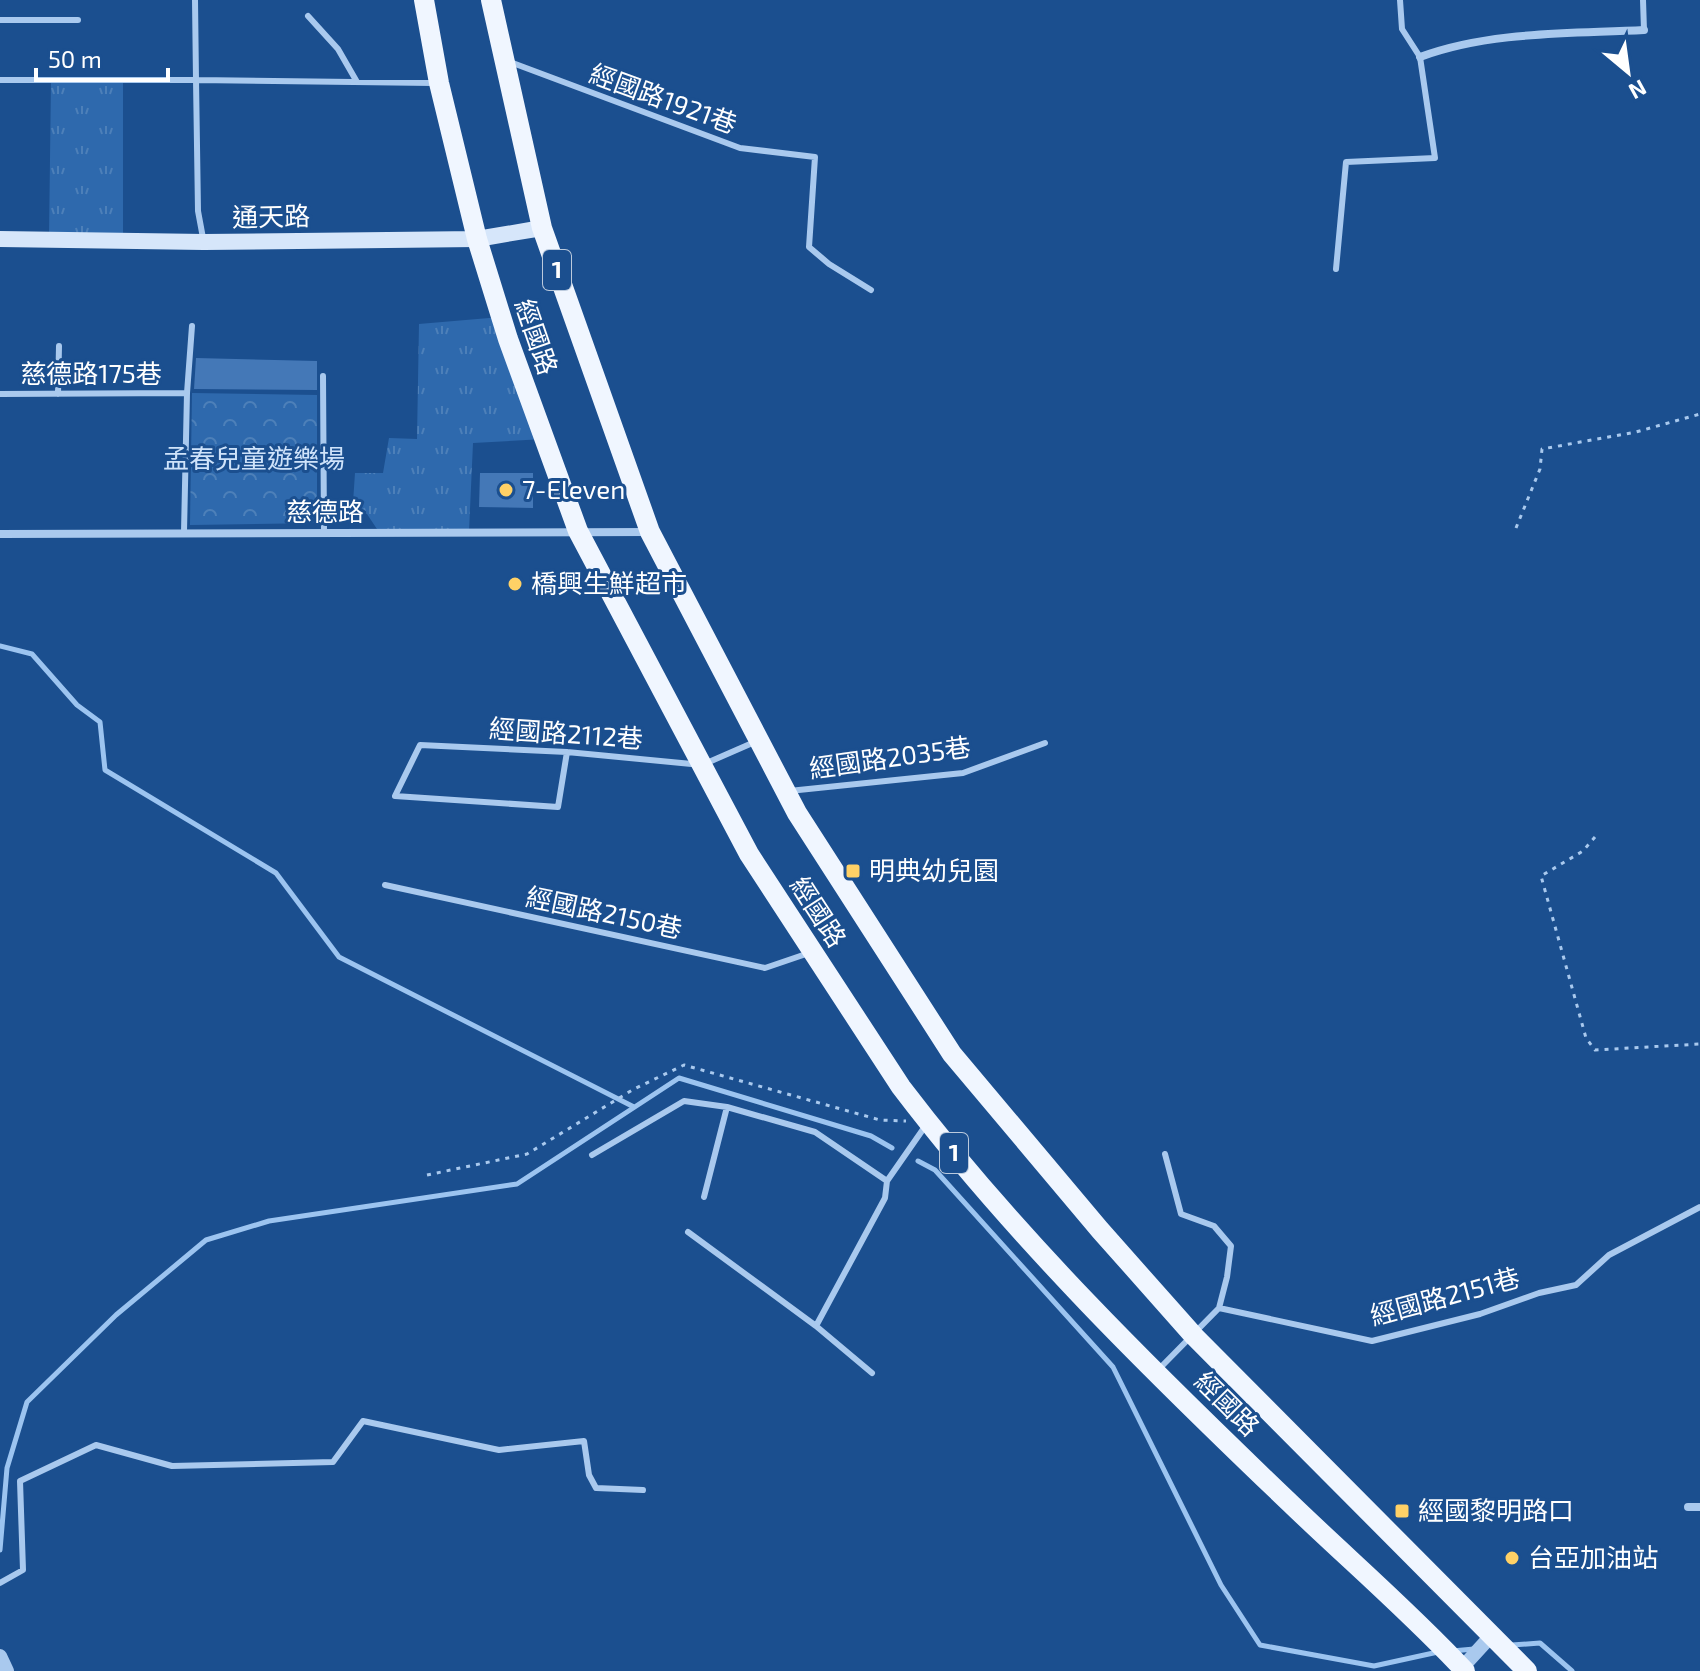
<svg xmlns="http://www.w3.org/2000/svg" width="1700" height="1671" viewBox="0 0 1700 1671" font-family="'Exo 2','Noto Sans TC',sans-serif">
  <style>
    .grass { fill: url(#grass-tufts) }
    .park { fill: url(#park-crowns) }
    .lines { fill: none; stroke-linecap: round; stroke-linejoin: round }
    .stream { stroke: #9cc4f0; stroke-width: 5 }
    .building { fill: #4478b7 }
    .path { stroke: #a9c9ee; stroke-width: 3; stroke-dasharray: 4 6; stroke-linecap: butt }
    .service { stroke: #a9c9ee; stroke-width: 6 }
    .minor { stroke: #a9c9ee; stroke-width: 8 }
    .tertiary { stroke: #a9c9ee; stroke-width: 14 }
    .secondary { stroke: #d6e6fa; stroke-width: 16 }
    .primary { stroke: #f0f6ff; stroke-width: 20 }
    .poi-dot { fill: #ffd166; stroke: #1b4f8f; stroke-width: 3 }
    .labels { text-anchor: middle; stroke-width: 6; stroke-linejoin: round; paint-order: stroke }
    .shield { fill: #1b4f8f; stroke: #bbcadd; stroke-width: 2 }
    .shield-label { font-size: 24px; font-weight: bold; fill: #fff }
    .street-label { font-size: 26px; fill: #fff; stroke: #1b4f8f }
    .park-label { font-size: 26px; fill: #cfe3fa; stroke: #1b4f8f }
    .poi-label { font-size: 26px; fill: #fff; stroke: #1b4f8f; text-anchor: start }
  </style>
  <defs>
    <pattern id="grass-tufts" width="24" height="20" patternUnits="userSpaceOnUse" patternTransform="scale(2)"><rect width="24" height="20" fill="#2e69ad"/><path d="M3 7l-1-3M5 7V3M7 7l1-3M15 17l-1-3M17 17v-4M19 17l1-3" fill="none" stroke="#4d80b9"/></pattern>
    <pattern id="park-crowns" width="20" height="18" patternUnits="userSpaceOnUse" patternTransform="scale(2)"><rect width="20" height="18" fill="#2e69ad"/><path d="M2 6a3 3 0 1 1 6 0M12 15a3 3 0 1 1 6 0" fill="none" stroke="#4d80b9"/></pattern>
  </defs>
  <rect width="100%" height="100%" fill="#1b4f8f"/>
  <!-- grass -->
  <path class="grass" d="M51,80H123V242L49,240Z
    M501,317L544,439L473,443L469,531L379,532L367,514L353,503L355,473H383L389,438L417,439L419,324Z"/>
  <!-- park -->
  <path class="park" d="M192,393L317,395V523L190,525Z"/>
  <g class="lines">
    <!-- stream -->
    <path class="stream" d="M0,646L32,654L77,705L100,722L105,770L276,873L339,957L634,1107
      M918,1161L935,1170L1113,1367L1221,1585L1260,1645L1374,1666L1438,1652
      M0,1550L7,1468L27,1402L116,1315L206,1240L269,1221L517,1184L679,1078L871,1136L892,1148
      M1512,1645L1540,1643L1572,1671
      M1452,1651L1474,1649"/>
  </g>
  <!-- building -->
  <path class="building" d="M196,358L317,361V390L194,389Z
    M480,473H533V508L479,507Z"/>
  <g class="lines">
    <!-- path -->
    <path class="path" d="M1516,528L1540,469L1542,449L1636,432L1700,414
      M1595,837L1583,851L1541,876L1586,1038L1595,1050L1700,1044
      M427,1175L527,1154L634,1089L684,1065L880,1120L906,1121"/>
    <!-- service -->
    <path class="service" d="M1643,0L1644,30
      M308,16L338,49L357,82
      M0,20H78
      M510,62L740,148L815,157L809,247L829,264L871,290
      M0,80H196L195,0
      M203,238L198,211L196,80L433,83
      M1336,269L1346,162L1435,158L1420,57L1402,29L1400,0
      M323,376L324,532
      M187,393L192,326
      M0,394L187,393L184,532
      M58,394L59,346
      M567,752L558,807L395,796L420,745L567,752L702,765L757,741
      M789,791L963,773L1045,743
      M385,885L765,968L809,953
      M1165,1154L1181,1214L1214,1226L1231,1246L1227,1277L1219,1308
      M592,1155L684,1101L727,1107L815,1132L887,1181
      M704,1197L727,1107
      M688,1232L816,1326L872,1373
      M816,1326L885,1198L887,1181L926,1125
      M1160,1368L1219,1308L1372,1341L1480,1314L1539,1293L1576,1285L1609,1255L1700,1207
      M0,1583L23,1570L20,1481L96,1445L172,1466L333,1462L363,1421L499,1450L584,1441L589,1475L596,1488L643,1490"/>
    <!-- minor -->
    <path class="minor" d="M1420,57C1490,31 1570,34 1644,30
      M0,534L649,532
      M1688,1507H1700"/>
    <!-- tertiary -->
    <path class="tertiary" d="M0,1656L7,1671
      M1459,1671L1491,1636"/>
    <!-- secondary -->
    <path class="secondary" d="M0,239L204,242L477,239L542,228"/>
    <!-- primary -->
    <path class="primary" d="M424,0L439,83L477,239L508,339L578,531L749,854L901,1087C1015,1237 1154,1373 1290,1503C1348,1559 1410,1612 1465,1671
      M491,0L542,228L650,532L797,813L952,1054L1100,1230L1194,1336L1527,1671"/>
  </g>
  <!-- markers -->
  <g class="poi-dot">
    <circle cx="506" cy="490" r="8"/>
    <circle cx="515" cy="584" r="8"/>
    <rect x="845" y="863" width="16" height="16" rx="4"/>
    <rect x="1394" y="1503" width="16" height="16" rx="4"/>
    <circle cx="1512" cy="1558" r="8"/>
  </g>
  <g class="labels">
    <!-- shield labels -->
    <g class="shield">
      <rect x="543" y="250" width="28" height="40" rx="6"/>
      <rect x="940" y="1133" width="28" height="40" rx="6"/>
    </g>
    <g class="shield-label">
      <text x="557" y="278">1</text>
      <text x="954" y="1161">1</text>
    </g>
    <!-- street labels -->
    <g class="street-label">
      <text transform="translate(663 99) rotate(20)" y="9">經國路1921巷</text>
      <text transform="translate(271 217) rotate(-1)" y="9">通天路</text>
      <text transform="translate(536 337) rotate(71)" y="9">經國路</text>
      <text x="91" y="383">慈德路175巷</text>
      <text x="325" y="521">慈德路</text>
      <text transform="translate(566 734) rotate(4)" y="9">經國路2112巷</text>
      <text transform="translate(890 758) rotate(-8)" y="9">經國路2035巷</text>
      <text transform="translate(818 912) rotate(57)" y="9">經國路</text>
      <text transform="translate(604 913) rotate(12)" y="9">經國路2150巷</text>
      <text transform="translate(1445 1297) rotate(-15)" y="9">經國路2151巷</text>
      <text transform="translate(1227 1404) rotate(45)" y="9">經國路</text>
    </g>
    <!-- park labels -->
    <g class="park-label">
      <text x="254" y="468">孟春兒童遊樂場</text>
    </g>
    <!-- poi labels -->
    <g class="poi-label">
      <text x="522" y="499">7-Eleven</text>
      <text x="531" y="593">橋興生鮮超市</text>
      <text x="869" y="880">明典幼兒園</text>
      <text x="1418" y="1520">經國黎明路口</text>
      <text x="1528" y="1567">台亞加油站</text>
    </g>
  </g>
  <!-- north arrow -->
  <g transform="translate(1628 72) rotate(151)" stroke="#1b4f8f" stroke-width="6" paint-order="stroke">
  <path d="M0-6L14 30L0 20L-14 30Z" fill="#ffffff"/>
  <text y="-12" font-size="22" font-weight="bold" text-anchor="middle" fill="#ffffff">N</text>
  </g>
  <!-- scale -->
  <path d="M36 68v12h132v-12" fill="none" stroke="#ffffff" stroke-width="4"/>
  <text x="48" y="68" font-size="24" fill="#ffffff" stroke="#1b4f8f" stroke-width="6" paint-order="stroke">50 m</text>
</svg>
